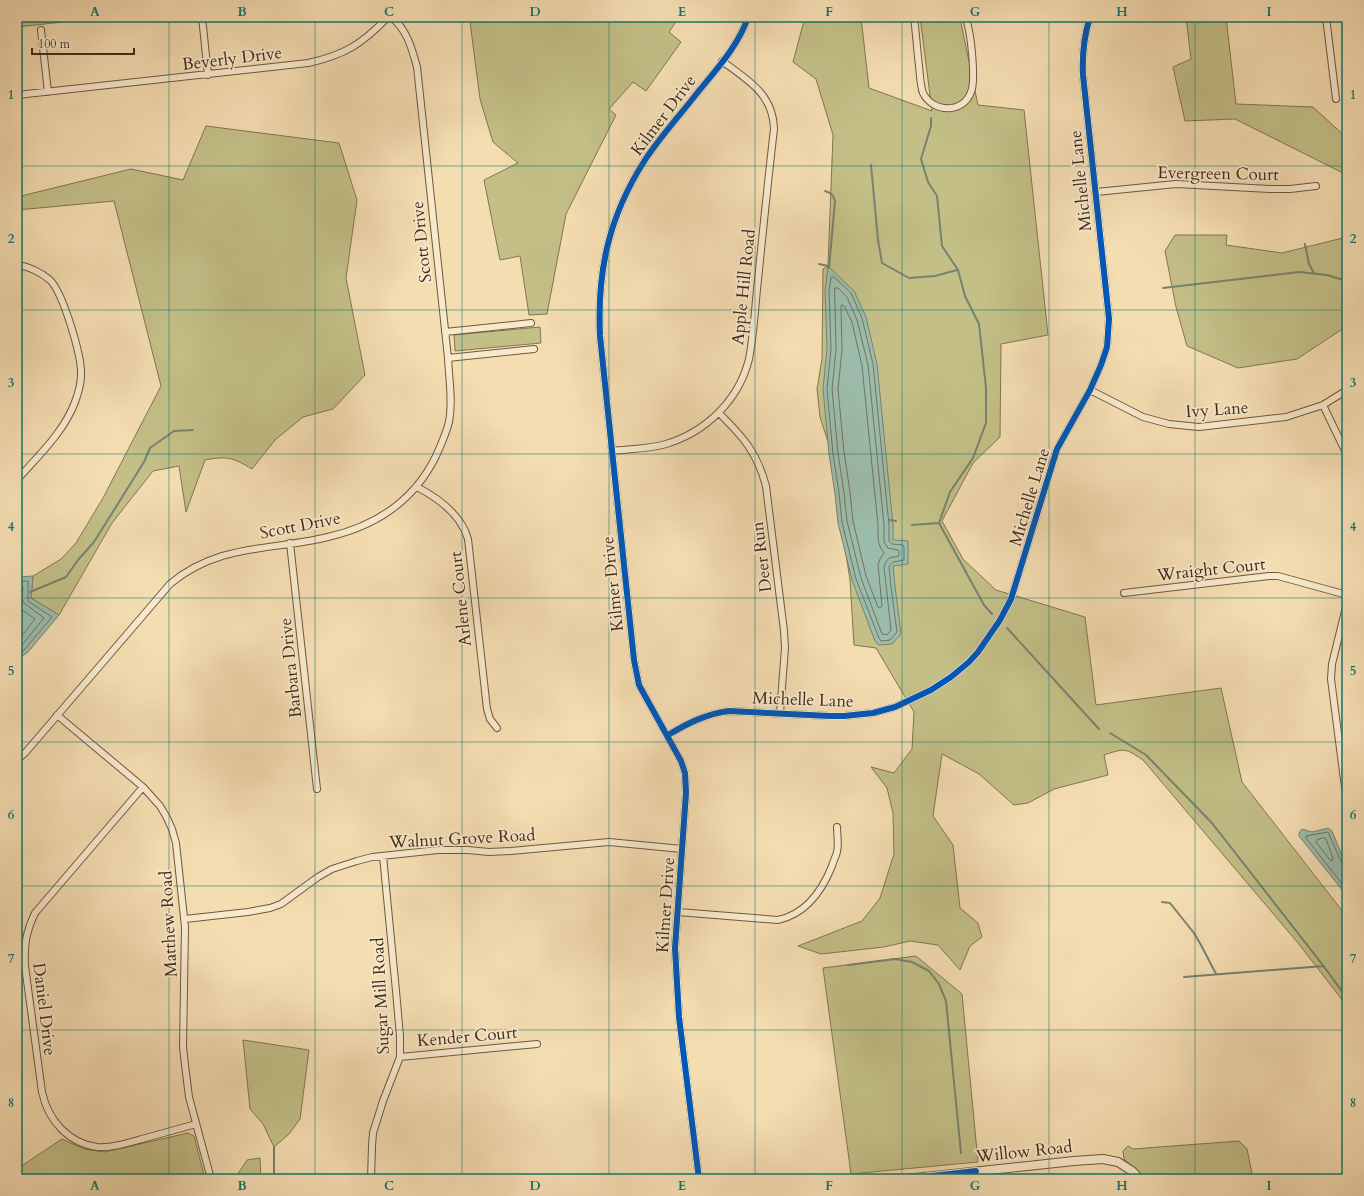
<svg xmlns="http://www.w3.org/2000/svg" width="1364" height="1196" viewBox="0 0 1364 1196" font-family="Cardo,serif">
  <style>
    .green { fill: #c3bf87; stroke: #837550 }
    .water { fill: #9cbcab; stroke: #788270 }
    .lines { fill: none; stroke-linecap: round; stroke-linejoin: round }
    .shore { stroke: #707462; stroke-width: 1 }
    .stream { stroke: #788270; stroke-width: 2 }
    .minor-casing { stroke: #70583e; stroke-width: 8 }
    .tertiary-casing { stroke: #70583e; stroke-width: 10 }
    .minor { stroke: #f8e9cd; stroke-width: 6 }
    .tertiary { stroke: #f8e9cd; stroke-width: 8 }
    .cycleway-casing { stroke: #f8e9cd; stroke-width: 8 }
    .cycleway { stroke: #0057b8; stroke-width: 6 }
    .grid { fill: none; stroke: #0f766e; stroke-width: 1; stroke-opacity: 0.55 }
    .labels { text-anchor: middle; stroke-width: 3.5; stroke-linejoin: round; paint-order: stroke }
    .street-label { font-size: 17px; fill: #432b18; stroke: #f8e9cd }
    .neatline { fill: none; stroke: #0f766e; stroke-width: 1.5 }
    .grid-label { font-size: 13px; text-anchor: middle; font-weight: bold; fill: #0f766e }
  </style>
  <rect width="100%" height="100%" fill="#f5ddb2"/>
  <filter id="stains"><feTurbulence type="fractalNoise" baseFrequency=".005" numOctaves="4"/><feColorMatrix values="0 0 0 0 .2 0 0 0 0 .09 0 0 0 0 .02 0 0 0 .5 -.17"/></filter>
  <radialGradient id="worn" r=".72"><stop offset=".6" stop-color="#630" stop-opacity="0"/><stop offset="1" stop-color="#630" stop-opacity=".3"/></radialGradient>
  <!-- green -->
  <path class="green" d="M17,17H108L17,27Z
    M480,17H679L669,32L681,42L646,91L633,82L609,109L616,115L566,214L547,314L529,315L520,256L500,260L484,180L518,163L493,142L480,99L470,22Z
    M805,17H861L869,88L932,111L920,17H956L961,23L978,105L1024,110L1048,335L1001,344L1000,437L973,463L942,521L963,559L996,590L1085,617L1096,705L1221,688L1242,782L1347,917V1006L1298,943L1143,760C1125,748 1125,748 1104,755L1108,775L1054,789L1028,803L1014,805L979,774L942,754L933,816L953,845L960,908L978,923L982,937L970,946L960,970L938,945L910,941L884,947L821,954L798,946L862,921L880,898L894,854L893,813L887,788L871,767L894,773L912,749L914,712L876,648L854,645L850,580L841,522L832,454L820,417L817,389L822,359L823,269L828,266L833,135L816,79L793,62Z
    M1186,17H1226L1236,104L1313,107L1347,138V228L1343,173L1235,119L1185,121L1173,67L1191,59Z
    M206,126L339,143L357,200L346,278L365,375L333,409L303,417L275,440L252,469C232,457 228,456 205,460L186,512L179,466L153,471L112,523L59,615L31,598L33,576L61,559L76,543L103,498L161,386L114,201L17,210V197L131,169L183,180Z
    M1175,235H1227L1226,245L1282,253L1347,237V326L1297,359L1238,368L1187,346L1176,307L1165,251Z
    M540,327L541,343L455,351L454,335Z
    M916,956L962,994L978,1162L851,1174L823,968Z
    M243,1040L309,1050L300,1119L289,1134L274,1147L263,1124L250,1109Z
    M188,1133L194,1136L205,1179H17V1169L62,1139L84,1149L105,1152Z
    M1239,1141L1247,1149L1253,1179H1146L1124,1159L1123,1151L1128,1146L1133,1149Z
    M260,1158L261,1179H217V1175C236,1181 237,1175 247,1160Z"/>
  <!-- water -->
  <path class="water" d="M828,266L854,291L866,317L877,364L893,525V540L908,541V564L893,566L895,586L901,634L892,644L879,645L875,641L852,580L838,523L835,494L829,454L823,389L827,349L825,291Z
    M33,576L31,598L59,615L28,652L17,660V577Z
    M1328,828L1332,831L1341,853L1347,865V896L1299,836V833L1302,829L1312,832Z"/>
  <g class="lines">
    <!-- shore -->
    <path class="shore" d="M832,277H834L851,293L862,318L873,364L889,525V541L892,544L903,545L904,547V560L893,562L889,566L891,587L897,632L890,640L881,641L879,638L856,579L842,522L839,493L833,454L827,389L831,349L829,291L831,278Z
      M835,288H838L847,297L857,320L868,365L884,525V542L888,548L898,550L899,551V556L889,558L886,562L884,567L891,630L887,635L882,634L861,578L847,521L844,493L838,453L832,389L836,350Z
      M842,305L844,306L852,322L862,366L878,525C878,537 877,544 884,553L880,559L878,565L882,606L880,608L878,607L866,576L853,521L850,492L844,452L838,389L842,350L841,307Z
      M17,581H28V601L52,617L25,649L17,655
      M17,586L23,587L22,599L24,603L44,618L22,645L17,649
      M17,603L22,610L35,619L17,642
      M1324,838L1326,839L1333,858L1332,861L1330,860L1316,842L1317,840Z
      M1347,866L1342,863L1328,832L1306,836V838L1347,890"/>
    <!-- stream -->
    <path class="stream" d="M931,118V126L921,159L928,182L937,196L942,246L958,270L965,296L979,324L986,388V423L973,458L950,492L939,523L984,605L992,614
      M871,165L878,240L882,263L909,278L935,276L957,270
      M825,191C831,193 833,194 835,201L829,268
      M1305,244L1309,264L1314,273
      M819,264L828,266
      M1163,288L1299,272L1327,275L1347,281
      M890,520L896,521
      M912,525L939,523
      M30,592L66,577L78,560L94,542L144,462L150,448L174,431L193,430
      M1007,628L1099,729
      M1110,733L1146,755L1212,823L1322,964L1347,998
      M1162,902L1170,903L1194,933L1201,945L1216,974
      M848,965L895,959L912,962L929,971L939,984L946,1001L961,1153
      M1184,977L1324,966
      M1346,996L1347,990
      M274,1147V1179
      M1052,1174L1066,1177L1070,1179"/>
    <defs>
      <path id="minor" d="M202,17L208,75
        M914,17C916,33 917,49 919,66C920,74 920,85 923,93C933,113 963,114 971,92C976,80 971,29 965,17
        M1326,17L1336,99
        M41,30L48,92
        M17,95L308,63C345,55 362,44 388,17
        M1096,192L1176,184L1270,189H1290L1316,186
        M17,265C28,266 42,273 50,280C63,293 82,356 81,375C81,384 78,394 75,402C64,432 38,456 17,480
        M445,332L531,323
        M448,358L534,349
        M1090,390L1143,417L1169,424L1199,427L1286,417L1323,405L1347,390
        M1323,405L1347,455
        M719,413C743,437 757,452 766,486L784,631L785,648L780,713
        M612,451C630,449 649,449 666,444C706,432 739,400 749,359C754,333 755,306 758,280C763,230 768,180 774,129C773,94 748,80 722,61
        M417,487C438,498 461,514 468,539L487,709L490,719L497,728
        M290,543L317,789
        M1124,593L1269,576H1278L1347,595
        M1347,603L1332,664L1331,679L1347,803
        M57,715L143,787L160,806L166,816L172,829L176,843L185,927L183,1047L185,1065L189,1097L211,1179
        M668,735C688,723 706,714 729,711L830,716H844L873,713L895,707L931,690L951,677L969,662L978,652L1000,620L1011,599L1057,449L1090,390L1101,365L1107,347L1109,319L1083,75C1082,55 1084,36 1090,17
        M17,760L25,753L170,584C219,543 271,551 328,537C376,526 414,501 436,456C441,445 446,434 449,422C453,402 449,379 448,358L417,67C412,49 407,29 391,17
        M143,787L35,913C26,932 24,945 25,966L42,1092C48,1120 68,1143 97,1147C112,1148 128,1143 142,1139C160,1134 178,1129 196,1124
        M678,912L778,920C806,914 822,891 832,866C833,861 836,857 837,852C839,844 837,835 837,827
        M185,919L248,912L270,908L281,904L318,877L332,869L357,861L372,857L438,850H468L489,852L511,851L609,842L682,849
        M400,1057L537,1044
        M371,1179L372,1146L373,1133L383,1101L400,1057V1036L396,991L383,856
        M699,1179L679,1017L675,948L686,793L685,773L681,761L639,685L634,660L600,336C597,270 609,216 645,160C660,137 681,114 698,92C716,70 739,45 748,17"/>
      <path id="tertiary" d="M906,1179L1074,1161L1103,1159L1118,1162L1132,1171L1140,1179"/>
    </defs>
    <!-- minor casing -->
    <use href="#minor" class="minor-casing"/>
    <!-- tertiary casing -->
    <use href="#tertiary" class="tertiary-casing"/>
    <!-- minor -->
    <use href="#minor" class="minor"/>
    <!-- tertiary -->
    <use href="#tertiary" class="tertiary"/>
    <defs>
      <path id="cycleway" d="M668,735C688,723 706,714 729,711L830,716H844L873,713L895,707L931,690L951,677L969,662L978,652L1000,620L1011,599L1057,449L1090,390L1101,365L1107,347L1109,319L1083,75C1082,55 1084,36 1090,17
        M699,1179L679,1017L675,948L686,793L685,773L681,761L639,685L634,660L600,336C597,270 609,216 645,160C660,137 681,114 698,92C716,70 739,45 748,17
        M906,1179L976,1171"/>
    </defs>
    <!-- cycleway casing -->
    <use href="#cycleway" class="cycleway-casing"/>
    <!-- cycleway -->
    <use href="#cycleway" class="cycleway"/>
  </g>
  <!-- grid -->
  <path class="grid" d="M169,17V1179M315,17V1179M462,17V1179M609,17V1179M755,17V1179M902,17V1179M1049,17V1179M1195,17V1179M17,166H1347M17,310H1347M17,454H1347M17,598H1347M17,742H1347M17,886H1347M17,1030H1347"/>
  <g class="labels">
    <!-- street labels -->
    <g class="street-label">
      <text transform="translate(232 58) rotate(-7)" y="6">Beverly Drive</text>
      <text transform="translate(663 115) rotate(-53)" y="6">Kilmer Drive</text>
      <text transform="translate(1218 173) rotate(1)" y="6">Evergreen Court</text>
      <text transform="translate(1080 181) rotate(-96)" y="6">Michelle Lane</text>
      <text transform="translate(421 242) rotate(-96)" y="6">Scott Drive</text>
      <text transform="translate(743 287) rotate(-84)" y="6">Apple Hill Road</text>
      <text transform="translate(1217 409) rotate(-4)" y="6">Ivy Lane</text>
      <text transform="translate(1029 497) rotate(-73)" y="6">Michelle Lane</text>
      <text transform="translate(300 525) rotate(-11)" y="6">Scott Drive</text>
      <text transform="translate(761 557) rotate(-97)" y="6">Deer Run</text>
      <text transform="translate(1211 569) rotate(-6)" y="6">Wraight Court</text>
      <text transform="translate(612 584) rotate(-96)" y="6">Kilmer Drive</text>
      <text transform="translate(460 599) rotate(-96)" y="6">Arlene Court</text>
      <text transform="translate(290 668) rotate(-96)" y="6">Barbara Drive</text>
      <text transform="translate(803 699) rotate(2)" y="6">Michelle Lane</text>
      <text transform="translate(462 838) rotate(-3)" y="6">Walnut Grove Road</text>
      <text transform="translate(665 905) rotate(-86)" y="6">Kilmer Drive</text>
      <text transform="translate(168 924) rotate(-93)" y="6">Matthew Road</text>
      <text transform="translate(380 996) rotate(-93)" y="6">Sugar Mill Road</text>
      <text transform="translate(45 1009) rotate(83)" y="6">Daniel Drive</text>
      <text transform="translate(467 1036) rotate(-5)" y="6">Kender Court</text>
      <text transform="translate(1024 1151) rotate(-6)" y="6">Willow Road</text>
    </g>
  </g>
  <!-- margin -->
  <rect width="1364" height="1196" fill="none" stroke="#f5ddb2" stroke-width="44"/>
  <!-- scale -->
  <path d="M32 48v6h102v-6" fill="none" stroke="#432b18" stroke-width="2"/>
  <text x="38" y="48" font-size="12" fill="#432b18" stroke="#f8e9cd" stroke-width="3" paint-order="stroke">100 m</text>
  <rect x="22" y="22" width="1320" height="1152" class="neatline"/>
  <g class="grid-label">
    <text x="95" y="16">A</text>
    <text x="242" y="16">B</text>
    <text x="389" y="16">C</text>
    <text x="535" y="16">D</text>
    <text x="682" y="16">E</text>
    <text x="829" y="16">F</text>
    <text x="975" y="16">G</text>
    <text x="1122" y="16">H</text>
    <text x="1269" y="16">I</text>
    <text x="11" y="99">1</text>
    <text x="1353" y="99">1</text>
    <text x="11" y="243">2</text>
    <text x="1353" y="243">2</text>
    <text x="11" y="387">3</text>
    <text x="1353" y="387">3</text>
    <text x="11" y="531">4</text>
    <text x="1353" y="531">4</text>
    <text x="11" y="675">5</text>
    <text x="1353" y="675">5</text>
    <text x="11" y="819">6</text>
    <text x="1353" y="819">6</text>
    <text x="11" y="963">7</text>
    <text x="1353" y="963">7</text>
    <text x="11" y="1107">8</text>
    <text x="1353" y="1107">8</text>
    <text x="95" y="1190">A</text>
    <text x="242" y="1190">B</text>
    <text x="389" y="1190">C</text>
    <text x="535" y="1190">D</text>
    <text x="682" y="1190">E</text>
    <text x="829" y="1190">F</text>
    <text x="975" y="1190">G</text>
    <text x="1122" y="1190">H</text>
    <text x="1269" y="1190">I</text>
  </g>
  <rect width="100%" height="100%" filter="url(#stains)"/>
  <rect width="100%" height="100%" fill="url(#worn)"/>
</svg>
